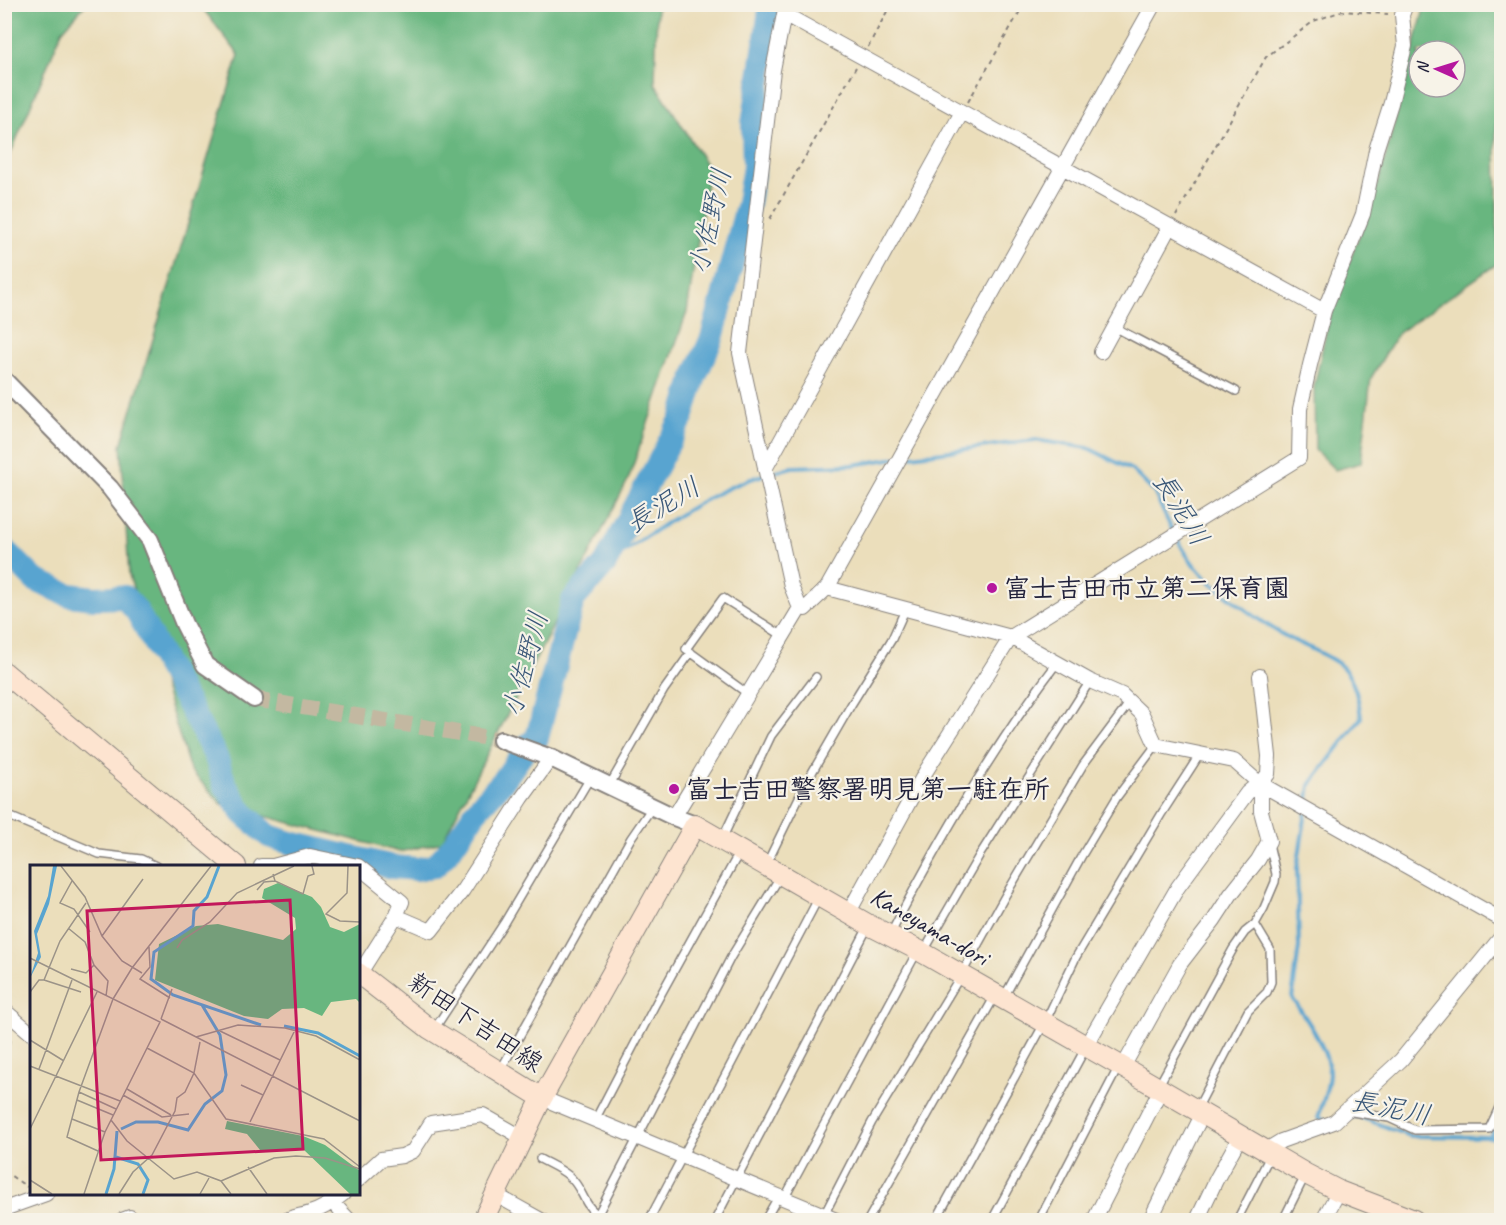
<svg xmlns="http://www.w3.org/2000/svg" width="1506" height="1225" viewBox="0 0 1506 1225" font-family="Caveat,'Klee One',sans-serif">
  <style>
    .forest { fill: #68b67f; stroke: #456c5d; stroke-width: 1.5; fill-rule: evenodd }
    .lines { fill: none; stroke-linecap: round; stroke-linejoin: round }
    .stream { stroke: #58a4d0; stroke-width: 4 }
    .river { stroke: #58a4d0; stroke-width: 24 }
    .tertiary-tunnel { stroke: #c3b8a1; stroke-width: 16; stroke-dasharray: 16 8; stroke-linecap: butt }
    .service-casing { stroke: #86807b; stroke-width: 10 }
    .minor-casing { stroke: #86807b; stroke-width: 16 }
    .tertiary-casing { stroke: #86807b; stroke-width: 20 }
    .secondary-casing { stroke: #86807b; stroke-width: 22 }
    .path { stroke: #86807b; stroke-width: 2; stroke-dasharray: 4.5 4.5; stroke-linecap: butt }
    .service { stroke: #fff; stroke-width: 7 }
    .minor { stroke: #fff; stroke-width: 14 }
    .tertiary { stroke: #fff; stroke-width: 16 }
    .secondary { stroke: #fde4d0; stroke-width: 20 }
    .poi-dot { fill: #b5179e; stroke: #f7f3e8; stroke-width: 2 }
    .labels { text-anchor: middle; stroke-width: 4.5; stroke-linejoin: round; paint-order: stroke }
    .poi-label { font-size: 26px; font-weight: bold; fill: #22223b; stroke: #f7f3e8; text-anchor: start }
    .street-label { font-size: 26px; fill: #22223b; stroke: #f7f3e8 }
    .water-label { font-size: 27px; font-style: italic; fill: #385677; stroke: #f7f3e8 }
    .inset-river { fill: none; stroke: #58a4d0; stroke-width: 3 }
    .inset-road { fill: none; stroke: #9b9388; stroke-width: 1.5 }
    .view { fill: #c2185b; fill-opacity: 0.15; stroke: #c2185b; stroke-width: 3 }
    .inset-edge { fill: none; stroke: #22223b; stroke-width: 3 }
  </style>
  <rect width="100%" height="100%" fill="#f7f3e8"/>
  <filter id="ink" filterUnits="userSpaceOnUse"><feTurbulence type="fractalNoise" baseFrequency=".0167" numOctaves="2"/><feDisplacementMap in="SourceGraphic" scale="12" xChannelSelector="R" yChannelSelector="G"/><feConvolveMatrix kernelMatrix="1 2 1 2 8 2 1 2 1" color-interpolation-filters="sRGB"/></filter>
  <filter id="wash" filterUnits="userSpaceOnUse"><feTurbulence type="fractalNoise" baseFrequency=".008" numOctaves="4" result="noise"/><feDisplacementMap in="SourceGraphic" scale="24" xChannelSelector="R" yChannelSelector="G"/><feGaussianBlur stdDeviation="1.35" result="paint"/><feColorMatrix in="noise" values="0 0 0 0 0 0 0 0 0 0 0 0 0 0 0 0 0 1.4 0 .05"/><feComposite in="paint" operator="in"/></filter>
  <g filter="url(#wash)">
    <rect width="100%" height="100%" fill="#ebdebb"/>
    <!-- forest -->
    <path class="forest" d="M5,4L85,5L62,31L10,155L5,157Z
      M200,5H657L655,83L709,169L687,312L628,480L442,842L400,852L223,805L190,770L129,575L121,445L239,55Z
      M1425,5H1501L1496,139L1498,263L1398,333L1371,378L1361,463L1335,470L1315,450L1314,387L1329,318L1380,178ZM1419,51H1455V87H1419Z"/>
    <g class="lines">
      <!-- stream -->
      <path class="stream" d="M904,457L1035,440L1088,448L1132,470L1154,492L1173,532
        M770,473L792,467L853,465L896,458
        M1177,538C1191,566 1207,581 1232,599C1251,614 1268,627 1289,638C1304,646 1326,654 1339,664C1354,676 1359,700 1361,718L1310,785L1307,805
        M605,564C653,533 707,491 763,475
        M1306,812L1297,868L1299,947L1292,998C1305,1016 1329,1050 1329,1073C1329,1088 1322,1104 1318,1118L1325,1120
        M1345,1118L1357,1116L1410,1136L1490,1137L1502,1140
        M1490,1137L1502,1110"/>
      <!-- river -->
      <path class="river" d="M4,549L35,580L69,595L94,598L124,597L136,610L189,706L216,757L225,785L243,813L269,836L291,843L393,867L417,869L435,866L451,848L479,807L504,780L529,744L537,738L573,600L605,564L682,418L695,376L712,338L748,203L754,167L753,124L771,4"/>
    </g>
  </g>
  <g filter="url(#ink)">
    <g class="lines">
      <!-- tertiary-tunnel -->
      <path class="tertiary-tunnel" d="M254,699L501,740"/>
      <defs>
        <path id="service" d="M1114,327L1236,391
          M748,694L686,649L723,598L783,636
          M609,786L664,690L691,652
          M4,814L99,854L141,859L156,866
          M723,837L771,736L816,677
          M766,865L806,783L851,705L892,639L905,610
          M891,933C939,840 994,746 1057,663
          M924,951L979,856L1090,681
          M1004,997L1081,857L1117,797L1156,745
          M435,1028L504,923L590,778
          M501,1069L631,838L653,806
          M1159,1085L1233,949L1245,932L1255,924L1264,908L1275,882L1276,874L1269,844
          M1198,1107L1248,1011L1267,992L1271,982L1270,949L1255,924
          M1346,1111L1389,1118L1415,1130L1489,1129L1502,1101
          M595,1120L656,1003L739,853
          M540,1159C549,1164 561,1169 569,1176C587,1192 580,1209 609,1220
          M784,1199L917,952
          M824,1215L872,1122L961,975L1005,896L1083,765L1130,702
          M597,1216L731,957L781,875
          M649,1220L818,899
          M715,1220L868,927
          M765,1220L778,1197
          M868,1220L995,996
          M936,1220L1045,1022L1076,957L1162,813L1200,754
          M992,1220L1085,1049
          M1039,1220L1119,1066
          M1237,1220L1270,1156
          M1283,1220L1306,1174"/>
        <path id="minor" d="M786,4L773,70L740,353L791,586L800,608
          M784,14L1324,311
          M1101,352L1170,226
          M765,469L962,112
          M827,588L1011,637L1090,681L1122,695L1142,714L1156,745L1234,761L1259,783L1502,920
          M674,817L800,608L805,609L827,588L1154,4
          M261,866H273L310,856L358,866L402,902L396,916L431,931L463,890L522,798L551,758
          M849,912L926,771L1011,637L1299,458L1300,409L1310,365L1324,311L1363,214L1376,150L1391,103L1405,46L1402,15L1406,4
          M358,976L396,916
          M4,1010L32,1034
          M1086,1046L1178,887L1247,793L1259,783
          M1123,1067L1180,964L1214,920L1231,894L1258,860L1269,841L1261,811V783L1268,774L1269,756L1260,676
          M542,1098L836,1220
          M1266,1150L1281,1141L1334,1122L1401,1060L1502,936
          M358,1180L381,1159L402,1156L413,1151L431,1123L483,1115L523,1138
          M496,1195L541,1220
          M333,1203L349,1220
          M4,1209L46,1194
          M122,1220L130,1217
          M287,1220C294,1216 302,1216 310,1213C323,1209 333,1202 343,1194
          M1094,1220L1161,1089
          M1150,1220L1203,1113
          M1197,1220L1216,1180L1241,1135
          M1323,1220L1339,1191"/>
        <path id="tertiary" d="M4,380L110,488L150,540L184,624L205,665L254,699
          M501,740L551,758L674,817L695,825"/>
        <path id="secondary" d="M4,672L236,866
          M358,973L430,1029L542,1098
          M483,1220L542,1098L695,825L869,925L918,950L1119,1065L1306,1174L1339,1191L1414,1220"/>
      </defs>
      <!-- service casing -->
      <use href="#service" class="service-casing"/>
      <!-- minor casing -->
      <use href="#minor" class="minor-casing"/>
      <!-- tertiary casing -->
      <use href="#tertiary" class="tertiary-casing"/>
      <!-- secondary casing -->
      <use href="#secondary" class="secondary-casing"/>
      <!-- path -->
      <path class="path" d="M868,47L891,4
        M968,102L1024,4
        M1176,216L1266,57L1314,21L1342,11L1388,14
        M770,219L856,67
        M4,1052L13,1037
        M4,1171L27,1187"/>
      <!-- service -->
      <use href="#service" class="service"/>
      <!-- minor -->
      <use href="#minor" class="minor"/>
      <!-- tertiary -->
      <use href="#tertiary" class="tertiary"/>
      <!-- secondary -->
      <use href="#secondary" class="secondary"/>
    </g>
  </g>
  <!-- markers -->
  <g class="poi-dot">
    <circle cx="992" cy="588" r="6"/>
    <circle cx="674" cy="789" r="6"/>
  </g>
  <g class="labels">
    <!-- poi labels -->
    <g class="poi-label">
      <text x="1004" y="597">富士吉田市立第二保育園</text>
      <text x="686" y="798">富士吉田警察署明見第一駐在所</text>
    </g>
    <!-- street labels -->
    <g class="street-label">
      <text transform="translate(930 926) rotate(30)" y="9">Kaneyama-dori</text>
      <text transform="translate(476 1022) rotate(34)" y="9">新田下吉田線</text>
    </g>
    <!-- water labels -->
    <g class="water-label">
      <text transform="translate(710 221) rotate(-77)" y="9">小佐野川</text>
      <text transform="translate(663 505) rotate(-31)" y="9">長泥川</text>
      <text transform="translate(1181 509) rotate(58)" y="9">長泥川</text>
      <text transform="translate(525 664) rotate(-75)" y="9">小佐野川</text>
      <text transform="translate(1391 1108) rotate(11)" y="9">長泥川</text>
    </g>
  </g>
  <!-- overview -->
  <g transform="translate(30 865)">
    <rect width="330" height="330" fill="#ebdebb"/>
    <path d="M248,18L282,32L291,42L300,62L314,67L330,59V138L326,134L301,137L292,151L274,143L252,144L238,154L214,151L125,115L129,79L166,61L188,59L253,75L266,64L265,53L232,33L234,24ZM197,256L273,271L295,280L330,306V329H320L274,285H230L217,269L195,264Z" fill="#68b67f"/>
    <path d="M23,1H27L19,39L7,69L11,92L0,113L8,88L4,66L18,31Z" fill="#58a4d0"/>
    <path class="inset-river" d="M189,1L177,32L164,46L163,61L124,87L121,114L143,130L231,160M254,161L288,168L330,191M91,264L106,257H128L158,265L175,239L192,226L196,210L190,170L172,140M86,292L108,299L118,315L113,329M76,329L84,304L87,266"/>
    <path class="inset-road" d="M31,1L55,32L72,71L92,96L112,108M318,1L317,28L296,49L310,56L330,57M243,9L245,16L273,29L278,11L284,9L282,1M42,16L30,38L44,44L60,67M227,25L234,17L245,16M38,63L55,77L64,100L78,116L76,131M72,71L113,14M119,82L120,102L110,114L140,133M147,83L152,75L180,57L207,28L264,1M0,93L130,157L75,267L54,329M41,104L56,108L64,100M14,115L51,127M0,127L9,115H14L30,76L56,38M83,134L102,103L181,1M131,154L330,256M131,154L142,124M190,166L250,195M166,172L208,160L255,163L286,171L330,195M0,175L34,196M117,183L164,208L196,254L294,274L330,302M0,201L90,236M9,204L42,115M211,220L233,230M97,224L141,250M49,227L86,244M93,230L132,252L159,249M47,235L83,250M42,254L75,267M81,255L97,276L144,314L167,307L191,316L201,329M220,257L265,165M0,264L67,127M68,286L37,272L49,227L83,134M218,302L237,329M0,315L22,329M191,316L244,293L266,291L295,293L330,304M89,329L103,307L122,290L145,246L147,233L155,227L164,208L170,177M170,329L179,313"/>
    <path class="view" d="M260,35L273,284L71,295L57,46Z"/>
    <rect width="330" height="330" class="inset-edge"/>
  </g>
  <!-- margin -->
  <rect width="1506" height="1225" fill="none" stroke="#f7f3e8" stroke-width="24"/>
  <!-- north arrow -->
  <g transform="translate(1437 69) rotate(273)"><circle r="28" fill="#f7f3e8" stroke="#a29fa3" stroke-width="1.5"/>
  <path d="M0-4.5L10 22L0 15L-10 22Z" fill="#b5179e"/>
  <text y="-9" font-size="16" font-weight="bold" text-anchor="middle" fill="#22223b">N</text>
  </g>
</svg>
